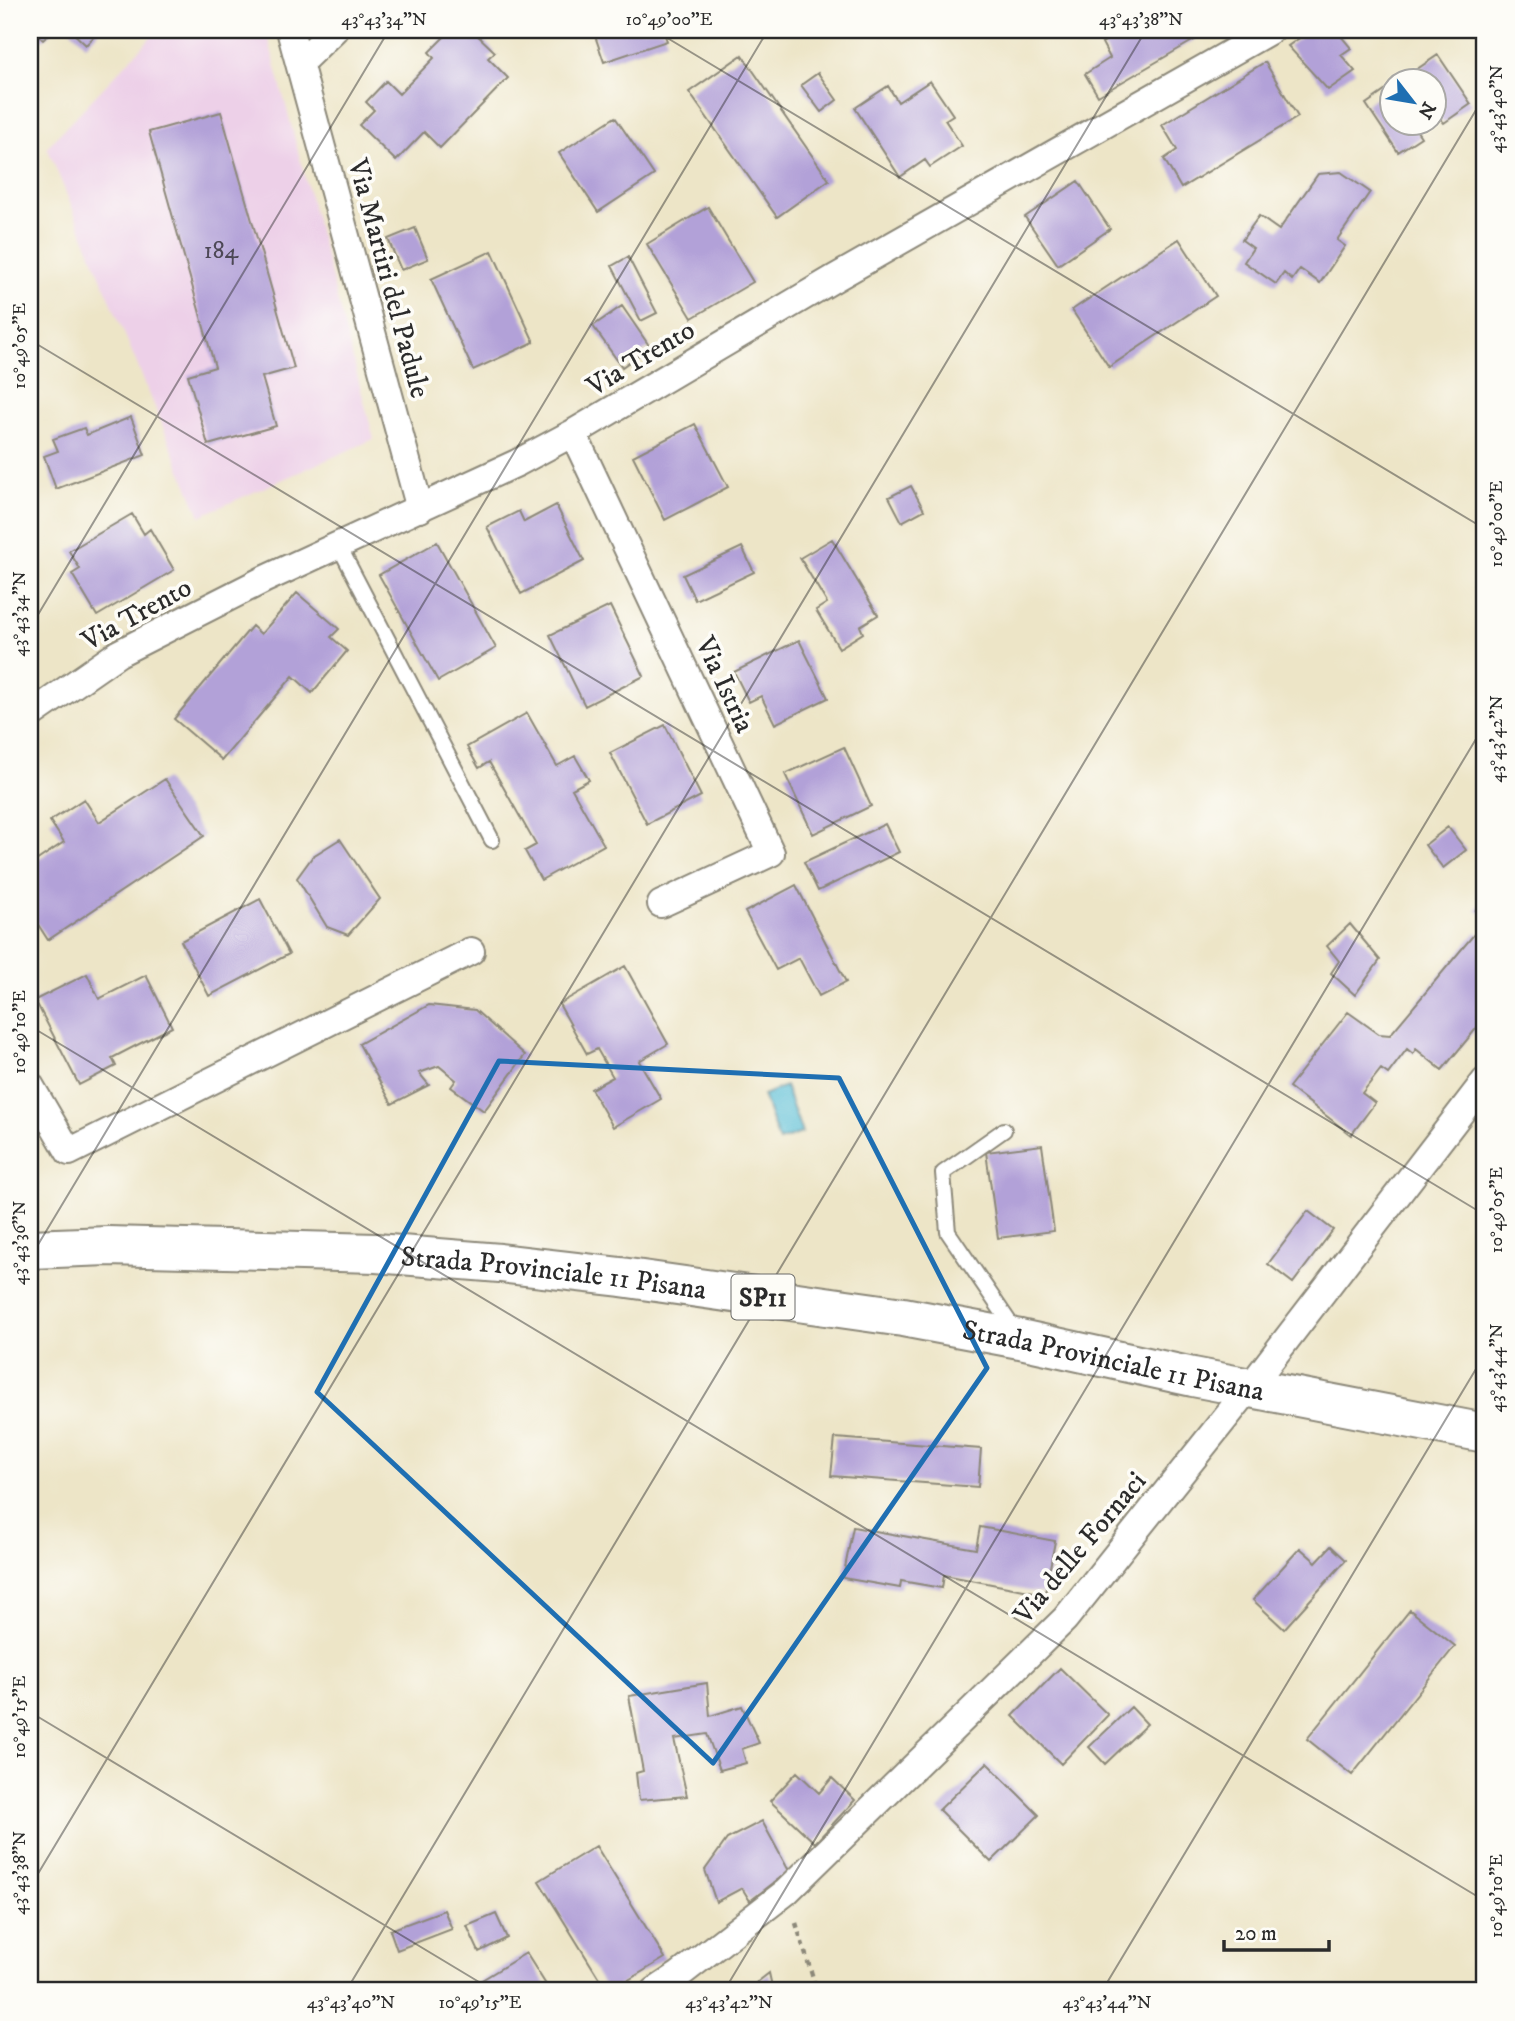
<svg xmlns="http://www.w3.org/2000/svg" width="1515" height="2021" viewBox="0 0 1515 2021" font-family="'IM FELL DW Pica',serif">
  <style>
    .built { fill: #edd0e8 }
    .water { fill: #58bed6; stroke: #427480; stroke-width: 2 }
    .building { fill: #b2a1d8 }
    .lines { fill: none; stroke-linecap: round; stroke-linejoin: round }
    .lane-casing { stroke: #8c8879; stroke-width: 18 }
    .street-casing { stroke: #8c8879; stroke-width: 30 }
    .primary-casing { stroke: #8c8879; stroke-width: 42 }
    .path { stroke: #8c8879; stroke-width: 4.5; stroke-dasharray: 5 5; stroke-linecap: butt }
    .lane { stroke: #fff; stroke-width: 14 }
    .street { stroke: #fff; stroke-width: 26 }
    .primary { stroke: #fff; stroke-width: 38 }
    .marked { fill: none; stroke: #1f6fb2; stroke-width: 5; stroke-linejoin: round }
    .ticks { fill: none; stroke: #2b2b2b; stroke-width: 2; stroke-opacity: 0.45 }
    .labels { text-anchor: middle; stroke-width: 7; stroke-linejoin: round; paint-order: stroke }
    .number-label { font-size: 24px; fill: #4d4856 }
    .shield { fill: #fdfcf7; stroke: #6a6a68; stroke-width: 2 }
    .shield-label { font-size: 26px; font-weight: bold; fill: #2b2b2b }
    .street-label { font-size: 28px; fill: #2b2b2b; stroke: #fdfcf7 }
    .neatline { fill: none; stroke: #2b2b2b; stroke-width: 2.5 }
    .ticks-label { font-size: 18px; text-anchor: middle; fill: #2b2b2b }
  </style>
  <rect width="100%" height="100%" fill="#fdfcf7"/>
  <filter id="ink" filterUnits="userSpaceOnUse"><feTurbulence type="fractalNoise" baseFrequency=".0143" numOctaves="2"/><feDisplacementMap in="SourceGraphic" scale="14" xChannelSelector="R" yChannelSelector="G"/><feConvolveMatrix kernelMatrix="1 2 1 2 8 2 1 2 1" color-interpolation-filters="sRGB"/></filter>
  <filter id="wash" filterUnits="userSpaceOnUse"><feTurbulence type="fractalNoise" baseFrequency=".00686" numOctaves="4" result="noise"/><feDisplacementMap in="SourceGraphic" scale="28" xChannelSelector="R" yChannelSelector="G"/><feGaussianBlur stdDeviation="1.57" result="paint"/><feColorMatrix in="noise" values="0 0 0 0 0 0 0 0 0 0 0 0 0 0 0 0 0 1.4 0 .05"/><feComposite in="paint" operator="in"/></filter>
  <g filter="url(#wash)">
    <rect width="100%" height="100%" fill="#ede5c7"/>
    <!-- built -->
    <path class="built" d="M158,30H266L374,439L200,516L47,147Z"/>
    <!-- water -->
    <path class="water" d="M785,1086L802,1133L779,1141L763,1095Z"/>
    <g id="blocks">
      <!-- building -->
      <path class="building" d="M32,30H54L43,40Z
        M70,30H100L86,45Z
        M451,30H472L495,52L488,58L508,78L440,148L424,132L396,161L359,125L374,110L366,102L386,81L399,94L434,58L429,52Z
        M593,30H663L667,41L604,62Z
        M1125,30H1197L1201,36L1098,96L1085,74L1110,58L1102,43Z
        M1311,30H1336L1351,48L1341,55L1355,71L1328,90L1288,46Z
        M742,55L829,180L777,217L689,92Z
        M1438,55L1471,104L1444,123L1434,111V80H1401Z
        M1265,62L1298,117L1181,188L1164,159L1177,150L1162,125Z
        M818,73L837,100L821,112L801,85Z
        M930,81L953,115L945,120L962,146L930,167L925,160L900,177L855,108L888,86L898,102Z
        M1392,86V122H1411L1421,137L1398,152L1366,104Z
        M221,112L294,368L262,377L276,426L208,445L188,375L215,367L149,132Z
        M615,117L654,175L598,212L559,153Z
        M1341,172L1370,192L1337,240L1345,246L1320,283L1300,269L1292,280L1284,273L1276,284L1244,262L1253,248L1242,240L1259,216L1279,230L1318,174Z
        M1078,181L1110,229L1058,265L1025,217Z
        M708,207L753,282L692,318L647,244Z
        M415,228L428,259L401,270L388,239Z
        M1179,239L1216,296L1109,367L1072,310Z
        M492,251L534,342L473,370L431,279Z
        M628,257L657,313L641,321L612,266Z
        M622,306L650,347L622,367L593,326Z
        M131,417L145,455L56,489L44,456L58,451L53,439L84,428L87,435Z
        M695,424L728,487L665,520L633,456Z
        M911,486L924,510L902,522L889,497Z
        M556,505L584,561L521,594L487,527L519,511L524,522Z
        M132,514L144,534L150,529L174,570L97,616L72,574L80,569L69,551Z
        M832,539L878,615L860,626L863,633L839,648L816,610L827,603L800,558Z
        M437,542L496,648L438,681L379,575Z
        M742,547L754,572L695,600L683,575Z
        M297,593L339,629L331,637L347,651L312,693L293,676L222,760L174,719L252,626L261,634Z
        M610,606L644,676L585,706L550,635Z
        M799,640L828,698L775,724L761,696L749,702L734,672Z
        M527,713L557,766L575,756L589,780L572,789L604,845L541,880L525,851L536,845L489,762L479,768L467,747Z
        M665,725L701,796L647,824L610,753Z
        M844,747L871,806L813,834L785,774Z
        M165,779L204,836L48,940L30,912V865L64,842L50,821L84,799L99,822Z
        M885,824L899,852L818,891L804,862Z
        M1448,827L1466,850L1443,868L1425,845Z
        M340,839L380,899L348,935L327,927L297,878L313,856Z
        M796,885L846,982L819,996L799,958L776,970L745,912Z
        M1485,898V916L1476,910Z
        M260,899L289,954L209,996L181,941Z
        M1350,924L1380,960L1355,995L1331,973L1339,961L1327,946Z
        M1476,932L1485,940V1018L1442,1070L1416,1049L1413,1054L1407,1049L1388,1074L1381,1069L1362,1093L1375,1103L1351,1135L1289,1087L1348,1012L1379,1034L1390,1035Z
        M625,966L668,1044L639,1061L661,1099L613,1127L591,1089L613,1077L597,1049L587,1054L559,1004Z
        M87,974L99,999L146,975L172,1027L112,1058L116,1066L79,1085L35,1000Z
        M429,1005L475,1010L525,1055L484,1111L451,1087L456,1080L439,1066L419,1073L429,1085L392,1104L359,1044Z
        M1042,1145L1054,1231L998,1238L986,1152Z
        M1308,1211L1333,1230L1293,1283L1268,1264Z
        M835,1438L981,1449L978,1487L831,1476Z
        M853,1527L976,1549L980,1527L1055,1541L1045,1594L944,1575L942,1588L901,1581L900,1588L843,1578Z
        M1331,1546L1346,1560L1284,1629L1253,1600L1300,1548L1316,1562Z
        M1410,1610L1455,1646L1352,1775L1307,1739Z
        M1060,1668L1108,1715L1061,1764L1013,1716Z
        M707,1683L710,1716L742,1706L759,1743L742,1749L746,1763L720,1770L707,1734L674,1739L687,1796L639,1800L636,1773L643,1771L629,1696Z
        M1131,1707L1147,1724L1105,1764L1089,1747Z
        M987,1763L1039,1815L991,1862L939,1810Z
        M797,1772L819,1793L832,1778L855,1800L815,1843L770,1801Z
        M762,1821L789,1871L750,1901L742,1888L716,1902L705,1870L727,1839Z
        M596,1846L665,1958L610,1991H607L539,1881Z
        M444,1910L452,1929L397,1950L390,1930Z
        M496,1914L507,1938L479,1952L467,1926Z
        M526,1953L550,1991H464Z
        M769,1973L773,1991H746Z"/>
    </g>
  </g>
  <g filter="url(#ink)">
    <use href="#blocks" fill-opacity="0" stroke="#8c8879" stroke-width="2"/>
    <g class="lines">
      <defs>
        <path id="lane" d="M339,546L492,840
          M1004,1130L943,1173L948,1232L1016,1332"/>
        <path id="street" d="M290,30L420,509
          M300,63L334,30
          M573,433L771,853L661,904
          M30,715L119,653L265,579L517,463L573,433L835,278L1271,30
          M30,1085L69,1152L471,951
          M655,1991L679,1975L786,1892L1065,1619L1250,1387L1485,1081"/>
        <g id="primary">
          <path id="s1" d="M30,1249L108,1246L376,1253L500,1263L621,1277L903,1317L1020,1339L1193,1377L1485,1433"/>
        </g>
      </defs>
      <!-- lane casing -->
      <use href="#lane" class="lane-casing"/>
      <!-- street casing -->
      <use href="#street" class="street-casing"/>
      <!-- primary casing -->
      <use href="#primary" class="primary-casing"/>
      <!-- path -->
      <path class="path" d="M796,1923L817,1991"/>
      <!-- lane -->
      <use href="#lane" class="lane"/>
      <!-- street -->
      <use href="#street" class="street"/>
      <!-- primary -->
      <use href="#primary" class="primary"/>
    </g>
  </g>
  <!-- marked area -->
  <path class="marked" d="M499,1061L839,1078L987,1368L713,1763L317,1392Z"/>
  <!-- ticks -->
  <path class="ticks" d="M654,30L1485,529M30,340L1485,1215M30,628L389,30M30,1026L1485,1901M30,1258L768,30M30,1712L494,1991M30,1887L1146,30M346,1991L1485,95M724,1991L1485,724M1102,1991L1485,1354M1481,1991L1485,1983"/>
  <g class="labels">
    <!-- number labels -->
    <g class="number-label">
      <text x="221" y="258">184</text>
    </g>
    <!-- shield labels -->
    <rect class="shield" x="731.5" y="1274.5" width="63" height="45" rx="5"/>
    <g class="shield-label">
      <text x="763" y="1306">SP11</text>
    </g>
    <!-- street labels -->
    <g class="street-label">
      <text transform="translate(390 278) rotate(75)" y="10">Via Martiri del Padule</text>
      <text transform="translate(640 357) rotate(-31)" y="10">Via Trento</text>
      <text transform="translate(136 613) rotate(-29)" y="10">Via Trento</text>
      <text transform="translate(726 684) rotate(65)" y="10">Via Istria</text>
      <text dy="10" stroke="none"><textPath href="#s1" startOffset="525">Strada Provinciale 11 Pisana</textPath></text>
      <text dy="10" stroke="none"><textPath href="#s1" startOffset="1092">Strada Provinciale 11 Pisana</textPath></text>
      <text transform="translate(1079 1547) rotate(-50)" y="10">Via delle Fornaci</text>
    </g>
  </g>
  <!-- margin -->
  <rect width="1515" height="2021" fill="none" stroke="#fdfcf7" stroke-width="77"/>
  <!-- north arrow -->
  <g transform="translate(1413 102) rotate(121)"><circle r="33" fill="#fdfcf7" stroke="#a9a8a5" stroke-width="2"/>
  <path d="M0-5L12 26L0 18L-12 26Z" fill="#1f6fb2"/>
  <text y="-10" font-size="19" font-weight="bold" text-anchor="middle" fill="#2b2b2b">N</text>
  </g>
  <!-- scale -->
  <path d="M1224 1940v10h105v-10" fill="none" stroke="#2b2b2b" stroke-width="3.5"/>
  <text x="1235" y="1940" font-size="21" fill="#2b2b2b" stroke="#fdfcf7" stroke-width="5" paint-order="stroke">20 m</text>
  <rect x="38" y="38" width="1438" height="1944" class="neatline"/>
  <g class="ticks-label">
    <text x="384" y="25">43°43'34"N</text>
    <text x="669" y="25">10°49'00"E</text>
    <text x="1141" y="25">43°43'38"N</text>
    <text transform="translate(1496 109) rotate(-90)" y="6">43°43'40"N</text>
    <text transform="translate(19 346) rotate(-90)" y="6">10°49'05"E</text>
    <text transform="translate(1496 524) rotate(-90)" y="6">10°49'00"E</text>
    <text transform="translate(19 614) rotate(-90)" y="6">43°43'34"N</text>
    <text transform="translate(1496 739) rotate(-90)" y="6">43°43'42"N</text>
    <text transform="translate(19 1032) rotate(-90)" y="6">10°49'10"E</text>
    <text transform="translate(1496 1210) rotate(-90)" y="6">10°49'05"E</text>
    <text transform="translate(19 1243) rotate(-90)" y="6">43°43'36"N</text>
    <text transform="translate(1496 1368) rotate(-90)" y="6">43°43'44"N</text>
    <text transform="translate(19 1717) rotate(-90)" y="6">10°49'15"E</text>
    <text transform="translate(19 1873) rotate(-90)" y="6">43°43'38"N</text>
    <text transform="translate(1496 1896) rotate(-90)" y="6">10°49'10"E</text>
    <text x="351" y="2008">43°43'40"N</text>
    <text x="480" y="2008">10°49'15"E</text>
    <text x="729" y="2008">43°43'42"N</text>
    <text x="1107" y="2008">43°43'44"N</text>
  </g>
</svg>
